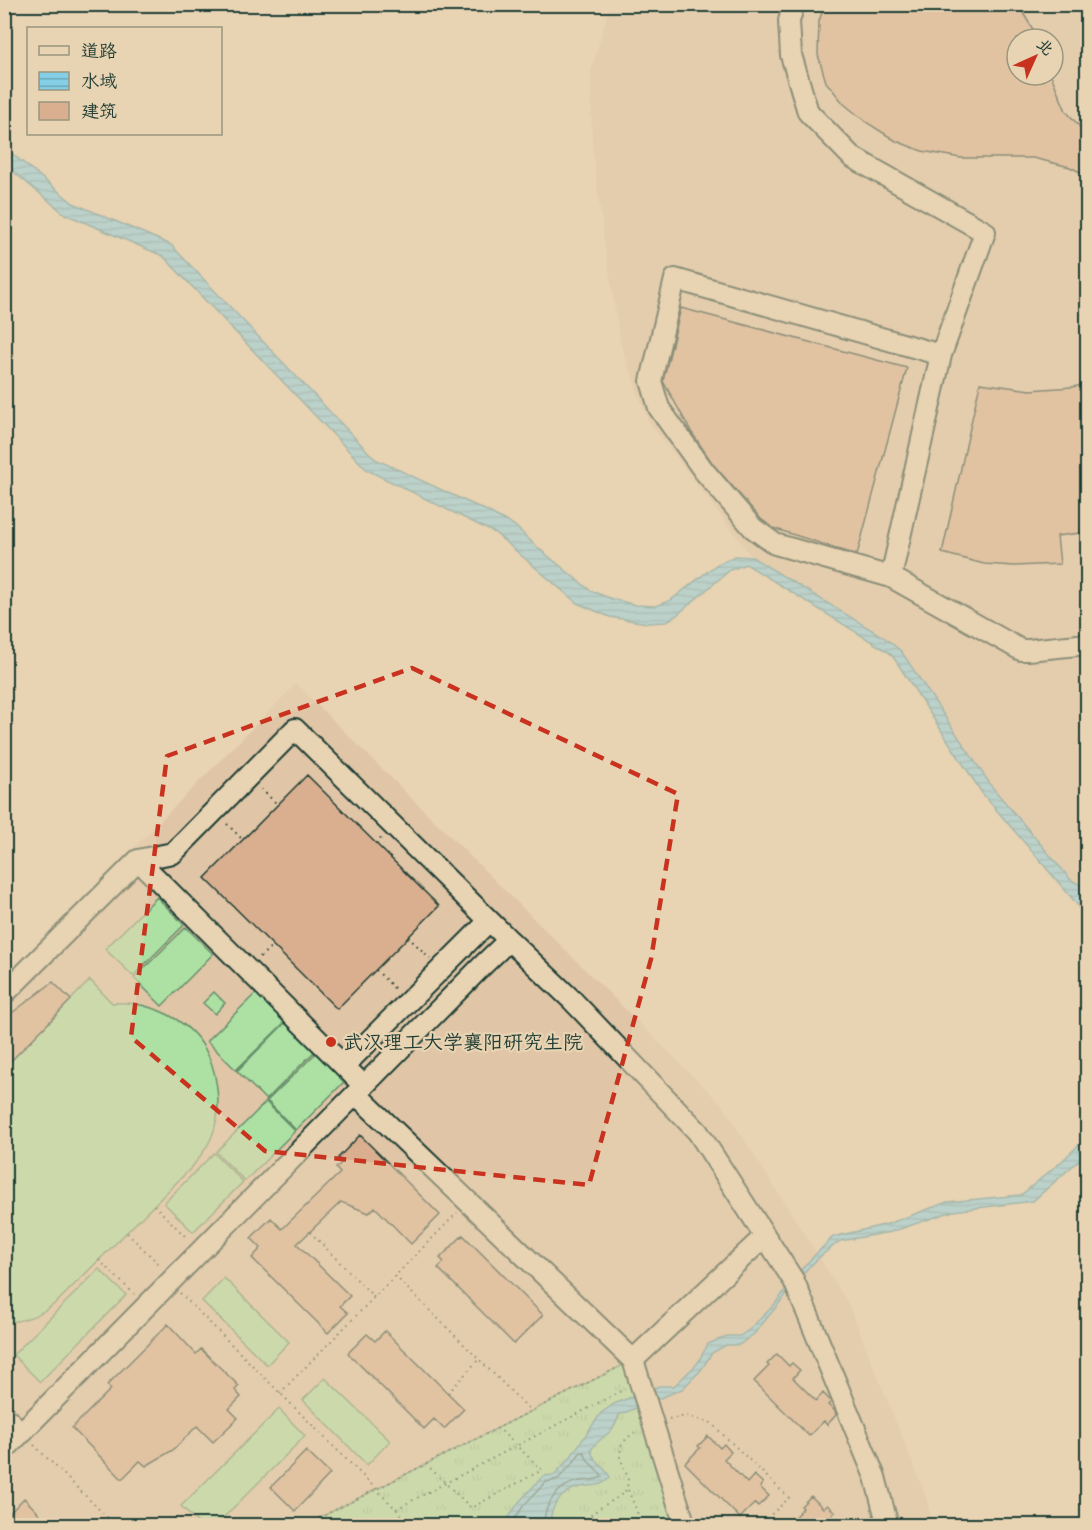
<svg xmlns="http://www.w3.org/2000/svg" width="1092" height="1530" viewBox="0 0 1092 1530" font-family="'Indie Flower','LXGW WenKai TC',sans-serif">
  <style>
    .built { fill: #e0c5a6; fill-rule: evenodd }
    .grass { fill: url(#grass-tufts); stroke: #668f6c; stroke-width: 1.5 }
    .pitch { fill: #ace1a3; stroke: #668f6c; stroke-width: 1.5 }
    .water { fill: url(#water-rules); stroke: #5c959f; stroke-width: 1.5 }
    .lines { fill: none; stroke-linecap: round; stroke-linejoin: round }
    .shore { stroke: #48777b; stroke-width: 1.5 }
    .building { fill: #daaf8f; stroke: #1f3d34; stroke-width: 1.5 }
    .minor-casing { stroke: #1f3d34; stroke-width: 24 }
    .path { stroke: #1f3d34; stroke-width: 2; stroke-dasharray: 1.5 4.5; stroke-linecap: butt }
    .minor { stroke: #e8d3b2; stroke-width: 20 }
    .marked { fill: none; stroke: #c8321e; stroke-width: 4.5; stroke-dasharray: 12 8; stroke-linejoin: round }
    .poi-dot { fill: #c8321e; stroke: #e8d3b2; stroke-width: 2 }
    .labels { text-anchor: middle; stroke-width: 4.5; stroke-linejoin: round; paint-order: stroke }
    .poi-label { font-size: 20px; fill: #1f3d34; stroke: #e8d3b2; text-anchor: start }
  </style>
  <defs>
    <pattern id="grass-tufts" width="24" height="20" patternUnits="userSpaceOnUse" patternTransform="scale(1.5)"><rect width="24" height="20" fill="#ace1a3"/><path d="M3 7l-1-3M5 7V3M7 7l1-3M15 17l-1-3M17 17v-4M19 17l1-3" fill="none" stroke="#94c28d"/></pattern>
    <pattern id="water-rules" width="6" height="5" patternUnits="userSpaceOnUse" patternTransform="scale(1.5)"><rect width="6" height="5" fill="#85cfe6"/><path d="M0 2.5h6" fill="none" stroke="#6ca9bb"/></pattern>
  </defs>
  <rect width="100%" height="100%" fill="#e8d3b2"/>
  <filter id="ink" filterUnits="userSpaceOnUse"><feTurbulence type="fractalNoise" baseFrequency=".0167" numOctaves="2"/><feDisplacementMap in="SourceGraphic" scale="12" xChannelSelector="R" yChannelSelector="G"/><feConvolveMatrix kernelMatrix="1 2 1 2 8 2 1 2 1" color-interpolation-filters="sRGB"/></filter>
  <g filter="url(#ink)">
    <!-- built -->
    <path class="built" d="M610,5H1087V882L1080,885L1071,880L992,787L901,651L885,638L752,557L648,420L621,345L605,247L592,144L591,72ZM1017,39H1053V75H1017Z
      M296,684L723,1106L848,1303L927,1499L932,1525L5,1526V978Z"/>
    <!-- grass -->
    <path class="grass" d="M214,992L225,1003L215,1014L203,1003Z
      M633,1360L685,1526H303Z"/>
    <!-- pitch -->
    <path class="pitch" d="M157,897L184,925L133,976L105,949Z
      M186,927L213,954L162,1006L134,978Z
      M90,980L112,1003C150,1000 192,1020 208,1055C215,1069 217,1084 218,1099C218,1111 217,1124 212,1136C208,1147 200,1157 192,1167L57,1302C42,1314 24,1322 4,1322V1068Z
      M257,992L286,1021L236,1070L207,1041Z
      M287,1021L316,1050L266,1100L237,1071Z
      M317,1052L346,1080L296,1130L267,1101Z
      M266,1102L295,1131L245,1181L216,1152Z
      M214,1153L243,1182L193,1232L164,1203Z
      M99,1269L126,1295L40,1382L13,1355Z
      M224,1278L289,1342L267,1365L202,1301Z
      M325,1378L390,1441L367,1465L303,1400Z
      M279,1409L305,1436L216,1525H200L181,1506Z"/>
    <!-- water -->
    <path class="water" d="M5,148L73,203L171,245L375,459L487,511L515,526L537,547L591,591L612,599L636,605L656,606L671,600L716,565L735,556L752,557L885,638L901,651L992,787L1071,880L1080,885L1087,882V927L1077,904L982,793L896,661L890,653L746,564L730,570L677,615L666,622L647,623L610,617L577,603L495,533L367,470L163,256L65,214L5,165Z
      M1087,1137V1153L1033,1201L953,1211L891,1232L840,1241L822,1255L808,1268L754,1334L739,1345H726L712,1353L701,1370L682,1389L619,1415C614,1435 601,1435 591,1450C593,1462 605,1467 610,1477C599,1489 593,1484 580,1487C562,1491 548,1508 551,1525L503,1526L519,1502L543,1476L554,1475L569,1459L601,1413L614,1404L659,1386H674L697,1364L708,1344L727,1336H740L750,1329L774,1305L805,1265L833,1237L888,1224L947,1202L1021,1195L1062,1161Z"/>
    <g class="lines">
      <!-- shore -->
      <path class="shore" d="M510,1526L524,1505L546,1482L558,1479L573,1463L580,1453L584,1452L588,1461L601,1474L602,1477C594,1481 587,1480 579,1481C558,1485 543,1505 544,1526"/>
    </g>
    <!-- building -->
    <path class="building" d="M825,4H1016L1023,13L1039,39H1017V75H1051L1066,111L1088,136V176L1070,167L1033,158H961L922,151L896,141L866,122L844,104L826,82L818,55L819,21Z
      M681,308L907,368L857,555L773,528L761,519L713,464L692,433L663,381Z
      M980,383L1030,390L1072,387L1088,384V532L1057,536L1060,564L1014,566L984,564L942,553Z
      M307,775L439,906L337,1009L205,878Z
      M53,982L71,1000L4,1068V1019Z
      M360,1135L440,1215L411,1244L375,1207L369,1213L341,1202L297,1244L350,1296L340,1306L348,1313L328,1333L252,1258L261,1248L251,1238L271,1218L282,1229L340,1173L336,1168L342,1162L338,1158Z
      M463,1235L543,1315L514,1344L438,1268L444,1262L440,1258Z
      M168,1324L196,1354L201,1349L239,1386L235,1390L241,1397L229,1409L238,1418L213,1442L197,1426L173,1450L146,1466L140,1461L122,1479L72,1428L111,1389L107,1385Z
      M385,1331L464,1409L444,1429L434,1419L424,1429L348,1353L367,1334L375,1341Z
      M777,1354L789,1366L792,1363L800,1370L793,1378L816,1401L823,1393L830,1400L831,1402L828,1405L835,1411L836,1415L827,1425L824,1421L809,1436L754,1381L769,1366L767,1364Z
      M708,1436L720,1448L724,1444L731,1452L724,1459L747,1483L754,1475L763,1483L760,1487L769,1496L758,1506L755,1503L740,1518L685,1463L700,1448L698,1446Z
      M306,1451L330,1474L295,1511L271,1487Z
      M811,1496L823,1508L827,1505L835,1512L827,1520L833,1526H786L803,1508L801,1506Z
      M24,1498L51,1526H15L6,1517Z"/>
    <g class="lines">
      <defs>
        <path id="minor" d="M794,4L789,21L791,55L808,112L852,157L985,232L941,355L891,577
          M941,355L675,279L651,381L659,408L704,471L753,528L775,544L891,577L1021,650H1028L1088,644
          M138,860L173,853L295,729L509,940
          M4,994L138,860L364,1086
          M344,1066L489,921
          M356,1094L633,1360L685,1526
          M633,1360L765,1236
          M4,1416L22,1433
          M4,1450L484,964L509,940L572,1000L698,1132L794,1281L875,1477L888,1526"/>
      </defs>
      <!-- minor casing -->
      <use href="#minor" class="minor-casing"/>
      <!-- path -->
      <path class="path" d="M261,789L278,805
        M227,824L243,840
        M376,844L382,837
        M408,937L430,958
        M260,957L273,945
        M376,970L397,991
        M154,1205L188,1239
        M310,1232L374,1297
        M127,1233L161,1266
        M99,1260L134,1294
        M395,1276L531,1411
        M180,1293L413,1526
        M280,1393L457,1213
        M448,1393L479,1359
        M669,1419L686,1416L711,1423L789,1498L761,1524L763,1526
        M34,1445L116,1526
        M426,1464L471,1508L542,1470L498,1428
        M628,1490L637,1511L640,1526
        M396,1509L625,1389
        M303,1526L617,1368
        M585,1526C589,1512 604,1506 615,1499C619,1497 623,1493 627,1489L628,1478L620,1457L621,1446L627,1438L637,1431
        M629,1526L639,1522"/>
      <!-- minor -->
      <use href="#minor" class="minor"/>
    </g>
  </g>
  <!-- marked area -->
  <path d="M0 0H1092V1530H0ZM412,668L678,794L651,959L589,1185L265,1151L131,1037L167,756Z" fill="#e8d3b2" fill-opacity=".55" fill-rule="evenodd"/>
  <path class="marked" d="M412,668L678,794L651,959L589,1185L265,1151L131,1037L167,756Z"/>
  <!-- markers -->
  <circle class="poi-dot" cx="331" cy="1042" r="6"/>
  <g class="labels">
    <!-- poi labels -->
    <g class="poi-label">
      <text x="343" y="1049">武汉理工大学襄阳研究生院</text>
    </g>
  </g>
  <!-- margin -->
  <rect width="1092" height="1530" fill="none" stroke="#e8d3b2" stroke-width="24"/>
  <rect x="12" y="12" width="1068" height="1506" fill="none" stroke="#1f3d34" stroke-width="2" filter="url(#ink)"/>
  <!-- legend -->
  <rect x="27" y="27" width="195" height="108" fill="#e8d3b2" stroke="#989780" stroke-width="1.5"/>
  <rect x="39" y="46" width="30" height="9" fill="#e8d3b2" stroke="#989780" stroke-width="1.5"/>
  <text x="81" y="57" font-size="18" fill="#1f3d34">道路</text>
  <rect x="39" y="72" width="30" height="18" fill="url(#water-rules)" stroke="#989780" stroke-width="1.5"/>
  <text x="81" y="87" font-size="18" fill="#1f3d34">水域</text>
  <rect x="39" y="102" width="30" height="18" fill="#daaf8f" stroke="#989780" stroke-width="1.5"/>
  <text x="81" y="117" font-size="18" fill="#1f3d34">建筑</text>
  <!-- north arrow -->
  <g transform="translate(1035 57) rotate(45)"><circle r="28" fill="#e8d3b2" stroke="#989780" stroke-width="1.5"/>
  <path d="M0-4.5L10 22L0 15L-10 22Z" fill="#c8321e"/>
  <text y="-9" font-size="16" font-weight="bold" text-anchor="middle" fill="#1f3d34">北</text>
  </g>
</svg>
